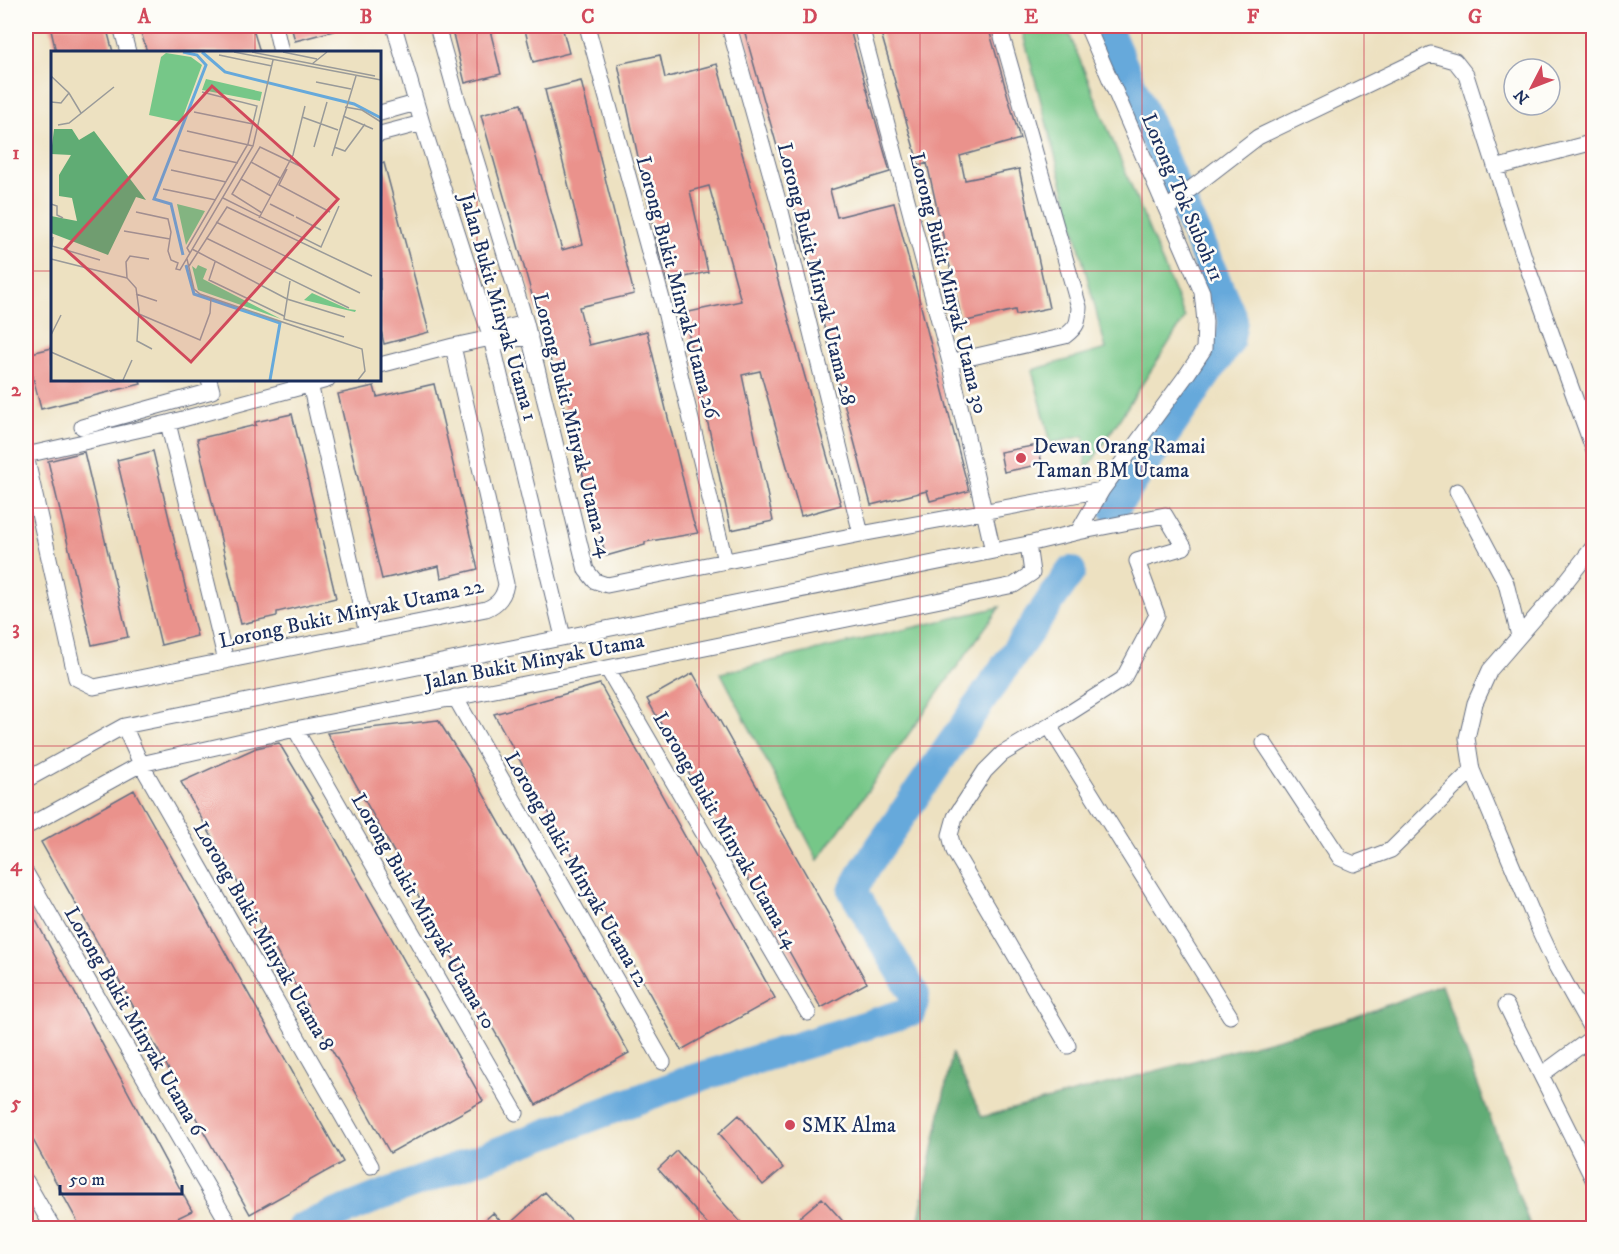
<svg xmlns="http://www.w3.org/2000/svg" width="1619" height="1254" viewBox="0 0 1619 1254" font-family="'IM FELL DW Pica',serif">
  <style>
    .green { fill: #76c788; stroke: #487b73; stroke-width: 1.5 }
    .forest { fill: #60ac74; stroke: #3e6e69; stroke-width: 1.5 }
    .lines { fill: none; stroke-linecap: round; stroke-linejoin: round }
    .river { stroke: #66a9db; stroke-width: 30 }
    .building { fill: #ea928c }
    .street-casing { stroke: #646d81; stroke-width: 17 }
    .street { stroke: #fff; stroke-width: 15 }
    .grid { fill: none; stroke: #d1495b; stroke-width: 1.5; stroke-opacity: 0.55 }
    .poi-dot { fill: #d1495b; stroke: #fdfcf7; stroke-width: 2 }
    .labels { text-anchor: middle; stroke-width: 5; stroke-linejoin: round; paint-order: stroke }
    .street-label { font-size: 21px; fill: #1b2f5e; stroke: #fdfcf7 }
    .poi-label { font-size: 21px; fill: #1b2f5e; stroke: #fdfcf7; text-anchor: start }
    .inset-river { fill: none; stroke: #66a9db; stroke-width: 3 }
    .inset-road { fill: none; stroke: #999a99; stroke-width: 1.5 }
    .view { fill: #d1495b; fill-opacity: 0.15; stroke: #d1495b; stroke-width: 3 }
    .inset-edge { fill: none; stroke: #1b2f5e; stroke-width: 3 }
    .neatline { fill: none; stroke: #d1495b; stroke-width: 2 }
    .grid-label { font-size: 20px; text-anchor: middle; font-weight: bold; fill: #d1495b }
  </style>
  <rect width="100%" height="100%" fill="#fdfcf7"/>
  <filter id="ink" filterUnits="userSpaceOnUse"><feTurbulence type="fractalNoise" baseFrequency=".0167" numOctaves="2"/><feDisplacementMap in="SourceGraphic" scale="12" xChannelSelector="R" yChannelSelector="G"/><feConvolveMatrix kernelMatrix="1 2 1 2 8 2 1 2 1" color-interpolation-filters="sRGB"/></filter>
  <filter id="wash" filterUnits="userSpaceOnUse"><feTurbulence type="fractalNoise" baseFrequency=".008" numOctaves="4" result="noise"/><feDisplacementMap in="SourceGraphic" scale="24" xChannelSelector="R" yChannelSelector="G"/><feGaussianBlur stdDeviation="1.35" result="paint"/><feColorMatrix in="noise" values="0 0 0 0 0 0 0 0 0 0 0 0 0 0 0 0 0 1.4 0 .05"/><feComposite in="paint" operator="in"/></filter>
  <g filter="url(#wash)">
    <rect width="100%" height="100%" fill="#ede1c1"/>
    <!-- green -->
    <path class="green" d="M1021,26H1066L1185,318L1086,471L1084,436L1051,443L1032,370L1106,349Z
      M1000,607L818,860L721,673Z"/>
    <!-- forest -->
    <path class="forest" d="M1441,985L1531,1228H917L952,1054L982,1117L1347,1020Z"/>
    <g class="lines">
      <!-- river -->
      <path class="river" d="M1106,26L1233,320L1229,342L1114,509
        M301,1228L385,1194L690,1080L912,1011L915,995L853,891L866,867L1071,571"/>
    </g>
    <g id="blocks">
      <!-- building -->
      <path class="building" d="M50,26H106L113,52H56Z
        M139,26H252L260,52H147Z
        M291,26H336L337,30L295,41Z
        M451,26H489L501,74L465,83Z
        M524,26H562L569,53L533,62Z
        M743,26H849L890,172L830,190L837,217L894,203L969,491L930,501L927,491L871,505L795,217H797Z
        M879,26H988L1020,139L960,156L965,180L1019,169L1049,308L1016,315L1015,310L962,322L927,163L919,166Z
        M660,55L665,78L717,64L841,505L801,516L760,371L742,375L773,521L731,530L684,313L741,301L709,186L690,191L708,272L667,281L657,245L618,64Z
        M581,81L634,294L579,307L589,345L647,331L693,521L698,533L645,542V545L606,556L481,115L521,104L562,250L583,244L545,90Z
        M384,163L429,332L384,344L380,326V164Z
        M52,348V380H140L141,384L41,409L27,354Z
        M434,384L478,569L441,578L439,566L382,579L338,394L374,386L377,397Z
        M292,414L336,598L277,612V616L241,624L197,439L256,425L255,422Z
        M1038,445L1042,464L1004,472L1000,452Z
        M153,451L197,636L161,645L117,460Z
        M84,452L128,637L92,645L48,461Z
        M693,673L867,983L821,1008L647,699Z
        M600,684L775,998L681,1050L494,714Z
        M438,720L470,770L629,1053L536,1105L327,733Z
        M279,743L324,818L483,1101L390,1153L181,782L256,748Z
        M134,790L343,1162L250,1214L41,842Z
        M26,902L192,1211L157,1228H81L26,1127Z
        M739,1115L783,1168L763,1185L719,1133Z
        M677,1151L746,1228H711L658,1169Z
        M545,1192L578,1228H476L493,1213L506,1227Z
        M822,1198L849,1228H802L795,1221Z"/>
    </g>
  </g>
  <g filter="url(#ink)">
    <use href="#blocks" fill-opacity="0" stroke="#646d81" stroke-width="1.5"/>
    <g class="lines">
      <defs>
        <path id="street" d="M121,26L128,52
          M275,26L281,52
          M394,26L422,123L491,338L563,637
          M437,26L458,101L526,323L586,570L595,581L607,585L861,534L1102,490
          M587,26L662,299L725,561
          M729,26L781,211L861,534
          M861,26L950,362L993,551
          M380,113L416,103
          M380,134L422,123
          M1495,168L1594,142
          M1167,209L1188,191L1258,137L1431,54L1455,61L1466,75L1526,263L1594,451
          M489,332L526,323
          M493,344L530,336
          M950,362L1065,336C1078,326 1078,323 1079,307L999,26
          M380,365L453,346L491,338
          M310,384L367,633
          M168,423L226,661
          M82,427L212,391L209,380
          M26,455L168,423L327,380
          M26,456L76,678L94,687L486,609C498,604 504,597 506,584L453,346
          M1457,491L1506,583L1519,636
          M1078,532L1102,490L1188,373L1204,349L1205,322L1202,292L1087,26
          M607,668L808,1013
          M455,697L663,1062
          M124,726L141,764L371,1166
          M1049,726L1230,1016
          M295,729L516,1113
          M1264,743L1340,858L1354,864L1391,850L1472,770L1467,738L1475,703L1490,670L1561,588L1594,546
          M1472,770L1541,934L1556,966L1594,1034
          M26,780L124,726L1028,544L1078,532L1165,515L1184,547L1137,561L1157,615L1123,679L1049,726L1002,754L985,771L955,817L950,835L954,851L1068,1046
          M26,827L141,764L295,729L607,668L1014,585L1032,573L1028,544
          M26,873L227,1221
          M1506,1005L1594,1181
          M1541,1075L1594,1036
          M26,1181L53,1228"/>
      </defs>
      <!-- street casing -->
      <use href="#street" class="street-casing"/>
      <!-- street -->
      <use href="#street" class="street"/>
    </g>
  </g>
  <!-- grid -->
  <path class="grid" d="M255,26V52M477,26V1228M699,26V1228M920,26V1228M1142,26V1228M1364,26V1228M26,271H52M380,271H1594M255,380V1228M26,508H1594M26,746H1594M26,983H1594"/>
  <!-- markers -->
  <g class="poi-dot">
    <circle cx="1021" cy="458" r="6"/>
    <circle cx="790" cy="1125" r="6"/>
  </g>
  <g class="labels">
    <!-- street labels -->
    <g class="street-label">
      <text transform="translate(1183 197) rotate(67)" y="7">Lorong Tok Suboh 11</text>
      <text transform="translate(817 274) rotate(76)" y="7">Lorong Bukit Minyak Utama 28</text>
      <text transform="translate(949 283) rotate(76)" y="7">Lorong Bukit Minyak Utama 30</text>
      <text transform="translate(678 287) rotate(75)" y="7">Lorong Bukit Minyak Utama 26</text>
      <text transform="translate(499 307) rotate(74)" y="7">Jalan Bukit Minyak Utama 1</text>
      <text transform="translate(573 425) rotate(76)" y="7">Lorong Bukit Minyak Utama 24</text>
      <text transform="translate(351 613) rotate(-12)" y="7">Lorong Bukit Minyak Utama 22</text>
      <text transform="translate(534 661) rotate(-11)" y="7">Jalan Bukit Minyak Utama</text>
      <text transform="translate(726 830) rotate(60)" y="7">Lorong Bukit Minyak Utama 14</text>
      <text transform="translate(577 869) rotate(60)" y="7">Lorong Bukit Minyak Utama 12</text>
      <text transform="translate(424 911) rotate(60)" y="7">Lorong Bukit Minyak Utama 10</text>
      <text transform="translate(264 936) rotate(60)" y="7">Lorong Bukit Minyak Utama 8</text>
      <text transform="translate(135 1021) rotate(60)" y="7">Lorong Bukit Minyak Utama 6</text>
    </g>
    <!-- poi labels -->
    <g class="poi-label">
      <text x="1033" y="453">Dewan Orang Ramai<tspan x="1033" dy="24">Taman BM Utama</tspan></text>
      <text x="802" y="1132">SMK Alma</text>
    </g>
  </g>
  <!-- overview -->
  <g transform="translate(51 51)">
    <rect width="330" height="330" fill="#ede1c1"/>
    <path d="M115,2L140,6L151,14L130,71L98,64L110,6ZM155,28L211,41L209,50L151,39ZM126,153L154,160L135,194ZM147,214L156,218L152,228L230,268L147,239L141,215L145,218ZM261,242L297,258L305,259L304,261L253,249Z" fill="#76c788"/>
    <path d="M3,78H21L28,89L43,80L95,149L85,146L57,204L0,182V165L26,170L21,147L8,145V124L20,104L0,103Z" fill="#60ac74"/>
    <path class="inset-river" d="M132,1L146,4L155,14L103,148L120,153L132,204M151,1L174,21L303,53L330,67M135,214L143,243L229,272L219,329"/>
    <path class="inset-road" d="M183,1L330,29M201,1L324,25M232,1L266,8M168,4L221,15M261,13L276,1M0,25L18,42L30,62M265,31L300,38M0,51L10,52L18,42M294,56L311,59L330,71M143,61L202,73M292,65L322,78M251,66L287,79M7,74L18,72L63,36M136,80L202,95M263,96L276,51M283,96L294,100L314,73M128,99L187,112M281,105L305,25M200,111L229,127M236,118L228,134L279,161M120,119L175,131M190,128L220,145M112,138L165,149M172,147L270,196L288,155M0,153L6,155V164L12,167M219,153L243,165M85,161L117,168L120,181L117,200L120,209L127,212L125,218L129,219L202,95L222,9M211,162L181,143L209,96L251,116M245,166L270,179M208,167L242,104L254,55M165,171L309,242M73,180L119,188M2,186L1,195L49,209M155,187L298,257M141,198L236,248L294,266M139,202L136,197L197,93L206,55L151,41M0,208L76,227M98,208L79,205L75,211L76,227L85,237L88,259L86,290L101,298M136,208L143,238L149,243L311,298L314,320L307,329M164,211L158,229L233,265M138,215L176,156L321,225M239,230L233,268L293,286M85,243L106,250M88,263L149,289L159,262L160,247M0,284L10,264M0,301L64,329M72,329L81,309"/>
    <path class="view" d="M161,35L287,148L140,311L14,198Z"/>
    <rect width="330" height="330" class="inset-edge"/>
  </g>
  <!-- margin -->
  <rect width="1619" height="1254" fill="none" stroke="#fdfcf7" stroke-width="66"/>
  <!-- north arrow -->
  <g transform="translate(1532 87) rotate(228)"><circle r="28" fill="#fdfcf7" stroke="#a3aaba" stroke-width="1.5"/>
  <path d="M0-4.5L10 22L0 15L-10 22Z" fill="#d1495b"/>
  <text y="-9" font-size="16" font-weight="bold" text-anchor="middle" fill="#1b2f5e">N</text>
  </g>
  <!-- scale -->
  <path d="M60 1185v9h122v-9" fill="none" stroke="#1b2f5e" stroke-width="3"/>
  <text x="69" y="1185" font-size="18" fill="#1b2f5e" stroke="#fdfcf7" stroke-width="4.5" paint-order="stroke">50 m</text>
  <rect x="33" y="33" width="1553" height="1188" class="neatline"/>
  <g class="grid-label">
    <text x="144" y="23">A</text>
    <text x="366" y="23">B</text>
    <text x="588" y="23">C</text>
    <text x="810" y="23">D</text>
    <text x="1031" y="23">E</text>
    <text x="1253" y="23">F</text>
    <text x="1475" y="23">G</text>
    <text x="16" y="159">1</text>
    <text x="16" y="396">2</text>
    <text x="16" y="634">3</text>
    <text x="16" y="871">4</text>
    <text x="16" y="1109">5</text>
  </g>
</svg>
